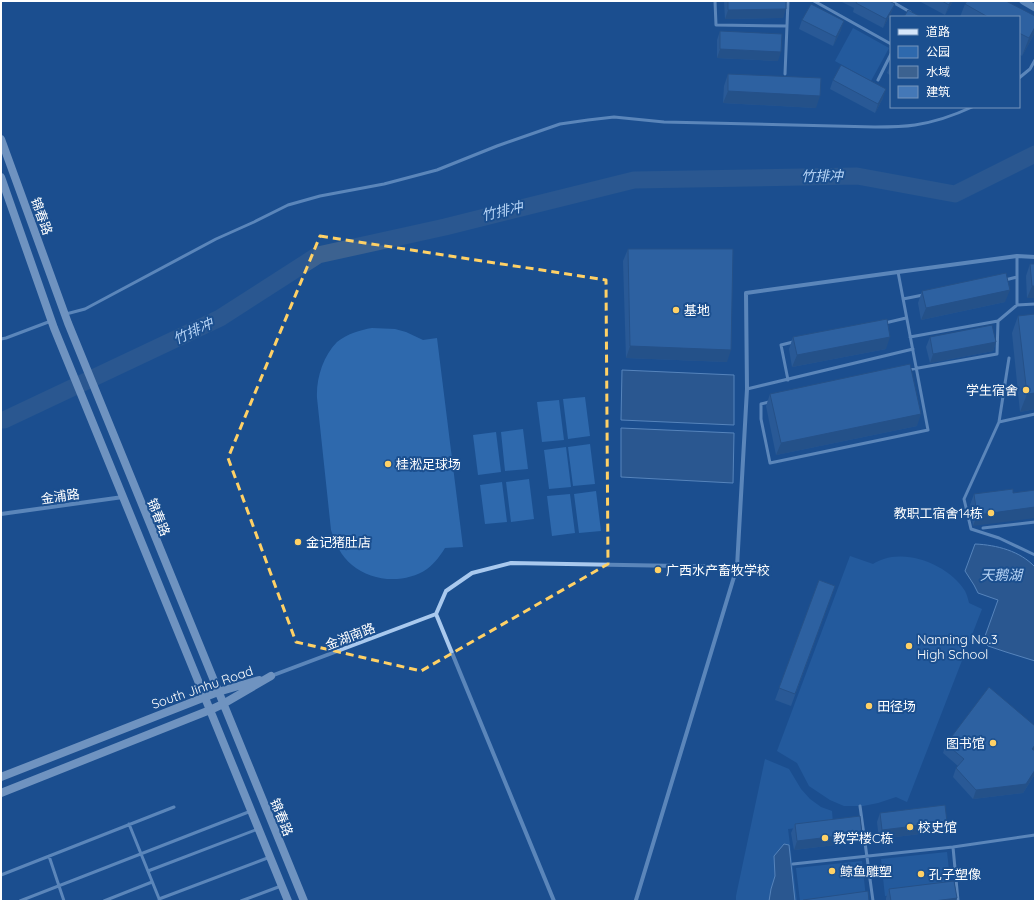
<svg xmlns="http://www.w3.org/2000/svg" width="1036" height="902" viewBox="0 0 1036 902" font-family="Quicksand,'Noto Sans SC',sans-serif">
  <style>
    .green { fill: #2e69ad }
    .water { fill: #3c6290; stroke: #9cc4f0 }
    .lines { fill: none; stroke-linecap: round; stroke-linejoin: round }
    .river { stroke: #3c6290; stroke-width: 17 }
    .service { stroke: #a9c9ee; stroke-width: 3 }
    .minor { stroke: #a9c9ee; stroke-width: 4 }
    .tertiary { stroke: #a9c9ee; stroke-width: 7 }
    .secondary { stroke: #d6e6fa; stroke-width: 8 }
    .wall { fill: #3a679d }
    .shaded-wall { fill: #305480 }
    .building { fill: #4478b7; stroke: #305480 }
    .marked { fill: none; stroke: #ffd166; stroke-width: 3; stroke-dasharray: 8 5; stroke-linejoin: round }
    .poi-dot { fill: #ffd166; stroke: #1b4f8f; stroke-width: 1.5 }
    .labels { text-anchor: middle; stroke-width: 4; stroke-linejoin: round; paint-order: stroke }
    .street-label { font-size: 13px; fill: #fff; stroke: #1b4f8f }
    .poi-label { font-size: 13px; fill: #fff; stroke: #1b4f8f; text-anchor: start }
    .water-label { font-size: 14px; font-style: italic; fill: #b5d3f5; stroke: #1b4f8f }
  </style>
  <rect width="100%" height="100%" fill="#1b4f8f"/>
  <!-- green -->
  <path class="green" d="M853,28L889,48L871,81L835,61Z
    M372,328L395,329L406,332L423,340L437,338L463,547L445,548C440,556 435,563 427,569C405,584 372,582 352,565C341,556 335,543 331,530L317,398C316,379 323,356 337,342C347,334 360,330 372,328Z
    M585,397L590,436L568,439L563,399Z
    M559,400L564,440L542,442L537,402Z
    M523,429L528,469L505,471L501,432Z
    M496,432L501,472L478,475L473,435Z
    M590,444L595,484L573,486L568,447Z
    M566,447L571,487L549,489L544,450Z
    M529,479L534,519L511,522L506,482Z
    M502,482L507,522L485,524L480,485Z
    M596,491L601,531L579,533L574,494Z
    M570,494L575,533L552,536L547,496Z
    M850,556L873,564C876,562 880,560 884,559C912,550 950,567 965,591C967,595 968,599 969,603L982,609L907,802L896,797L878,803L863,806H844L830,800L809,786L797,763L777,751Z
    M765,759L789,769L801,789L810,799L821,807L832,811L833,824L788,829L797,901H736V896Z
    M947,852L951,889L885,896L881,859Z
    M862,861L866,898L840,901H800L796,868Z"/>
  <!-- water -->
  <path class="water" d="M622,370L734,375V425L621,420Z
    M621,428L734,433L733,483L621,477Z
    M975,544C997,545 1020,551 1035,567V661L1006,652L988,646L984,639L998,600L978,593L974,585L965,571Z
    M784,844L789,845L795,901H769L771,889L775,876L774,856Z"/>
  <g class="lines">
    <!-- river -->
    <path class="river" d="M1,420H4L220,318L318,255L445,227L634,180L857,176L955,194L1035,154"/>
    <!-- service -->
    <path class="service" d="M715,1L716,25L787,26
      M814,1L891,44
      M891,1L910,12
      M785,74L788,1
      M1019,78L1030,69L1035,60
      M878,80L891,54
      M1005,280L1017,277
      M903,299L923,295
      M1017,305V256
      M66,314L85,309L216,239L254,222L288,205L320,196L384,184L437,170L497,146L560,124L588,120L614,117L664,122L875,127C888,127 902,127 915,125C934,122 955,115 972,107
      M998,321L1017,305L1035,304
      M885,323L906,318
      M1,339L6,338L51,321
      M1009,358L999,422L964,499L971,529L999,538L1035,555
      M907,370L997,354L998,321L910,337
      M788,380L781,345L793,342
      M747,389L913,349
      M769,402L761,404V419L770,463L928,430L898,272
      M999,422L1035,414
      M983,528L1035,522
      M860,806L873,901
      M129,824L160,901
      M953,847L1035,835
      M49,856L64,901
      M793,864L953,847L958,901
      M148,871L258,829
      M1,875L174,807
      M159,899L270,857
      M20,901L251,811
      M104,901L152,882
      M241,901L281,886"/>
    <!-- minor -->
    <path class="minor" d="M1,514L123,497
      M271,676L436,614
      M636,900L737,567L747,389L746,293L898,272L1017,256L1035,257
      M554,901L436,614L446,591L472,573L511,563L737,567"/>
    <!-- tertiary -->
    <path class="tertiary" d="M1023,1L1035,8"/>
    <!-- secondary -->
    <path class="secondary" d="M1,139L68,323L304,901
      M1,177L54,328L288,901
      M1,777L218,692L259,680
      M1,793L210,710L223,704L271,676"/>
  </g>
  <!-- wall -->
  <path class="wall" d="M724,1H786L783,18L725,19Z
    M840,1H889L895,4L891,13L883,28L853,12L854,8Z
    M919,1H953L945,15Z
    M965,4L1035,16V30L1033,36L1022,56L1019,54V17H960Z
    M802,20L841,30L833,46L799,29Z
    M720,31L778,61L717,58V40Z
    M891,63V76L887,73Z
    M728,74L816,108L723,103L724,86Z
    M833,80L883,98L875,113L830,89Z
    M628,249L727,362L626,358L623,261Z
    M1030,264H1035V298H1027L1026,276Z
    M922,291L1005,302L921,320L918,303Z
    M1018,316L1035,409L1020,412L1012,333Z
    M793,337L886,349L792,367L789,349Z
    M930,337L996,342L993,351L930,363L926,347Z
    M770,394L917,426L776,455L766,406Z
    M1013,493L973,526L970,505L974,494Z
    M819,580L835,586L791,706L775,700Z
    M1035,726V749L1034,750L1035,751V774L1023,793L973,799L953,777L956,768L958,766L943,753L946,744Z
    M880,813L944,831L879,839L877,822Z
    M795,824L862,833L859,842L794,850L791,833Z
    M889,889L957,898L956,901H886V898Z"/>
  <!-- shaded-wall -->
  <path class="shaded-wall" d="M951,1H953L945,15L949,5Z
    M895,4L891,13L883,28L886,19Z
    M786,9L783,18L725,19L728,10Z
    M844,21L841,30L833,46L836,37Z
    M1035,27V30L1033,36L1022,56L1029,38Z
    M720,49L781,52L778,61L717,58Z
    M886,89L883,98L875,113L878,104Z
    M728,91L820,96L816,108L723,103Z
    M1032,286H1035V298H1027Z
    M1010,290L1005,302L921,320L926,308Z
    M890,337L886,349L792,367L797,355Z
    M996,342L993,351L930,363L933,354Z
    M630,346L731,350L727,362L626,358Z
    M1035,393V409L1020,412L1027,394Z
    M921,414L917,426L776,455L781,443Z
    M1035,507V518L973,526L977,515Z
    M1035,745V749L1029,758L1032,749Z
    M1035,770V774L1023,793L973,799L976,790Z
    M947,822L944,831L879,839L882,830Z
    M862,833L859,842L794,850L797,841Z
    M957,898L956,901H934Z"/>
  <!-- building -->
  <path class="building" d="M728,1H786V9L728,10Z
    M857,1H889L895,4L886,19L856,3Z
    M942,1H951L949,5Z
    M967,1H1006L1035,16V27L1029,38L1019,33V17H988L965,4Z
    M811,4L844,21L836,37L802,20Z
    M908,10L921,17H904Z
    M720,31L782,34L781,52L720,49Z
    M841,65L886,89L878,104L833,80Z
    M728,74L821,78L820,96L728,91Z
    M628,249H733L731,350L630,346Z
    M1030,264H1035V286H1032Z
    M1006,273L1010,290L926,308L922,291Z
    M1035,314V393L1027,394L1018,316Z
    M887,319L890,337L797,355L793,337Z
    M992,325L996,342L933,354L930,337Z
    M910,364L921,414L781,443L770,394Z
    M1013,489V493L1035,490V507L977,515L974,494Z
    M819,580L835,586L795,694L779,688Z
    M989,687L1035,726V745L1032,749L1035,751V770L1026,784L976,790L956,768L964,759L946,744Z
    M945,805L947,822L882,830L880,813Z
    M860,816L862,833L797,841L795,824Z
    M954,881L957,898L934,901H891L889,889Z
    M868,891L869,901H803V900Z"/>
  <!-- marked area -->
  <path d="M0 0H1036V902H0ZM320,236L606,280L608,564L421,671L296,642L228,458Z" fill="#1b4f8f" fill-opacity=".55" fill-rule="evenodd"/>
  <path class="marked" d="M320,236L606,280L608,564L421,671L296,642L228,458Z"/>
  <!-- markers -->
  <g class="poi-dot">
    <circle cx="676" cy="310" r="4"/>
    <circle cx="1026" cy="390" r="4"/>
    <circle cx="388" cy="464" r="4"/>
    <circle cx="991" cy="513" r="4"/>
    <circle cx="298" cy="542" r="4"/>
    <circle cx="658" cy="570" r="4"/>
    <circle cx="909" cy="646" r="4"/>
    <circle cx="869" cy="706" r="4"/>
    <circle cx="993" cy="743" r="4"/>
    <circle cx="910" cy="827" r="4"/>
    <circle cx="825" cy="838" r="4"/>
    <circle cx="832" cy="871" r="4"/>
    <circle cx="921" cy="874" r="4"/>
  </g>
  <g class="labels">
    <!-- street labels -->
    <g class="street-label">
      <text transform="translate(42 216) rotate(70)" y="5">锦春路</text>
      <text transform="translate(60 496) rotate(-8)" y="5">金浦路</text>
      <text transform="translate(159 517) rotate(68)" y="5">锦春路</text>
      <text transform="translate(350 636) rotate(-21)" y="5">金湖南路</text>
      <text transform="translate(202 687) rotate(-19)" y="5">South Jinhu Road</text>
      <text transform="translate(282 817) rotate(68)" y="5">锦春路</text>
    </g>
    <!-- poi labels -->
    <g class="poi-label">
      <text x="684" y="315">基地</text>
      <text x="1018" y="395" text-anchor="end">学生宿舍</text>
      <text x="396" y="469">桂淞足球场</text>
      <text x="983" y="518" text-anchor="end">教职工宿舍14栋</text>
      <text x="306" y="547">金记猪肚店</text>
      <text x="666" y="575">广西水产畜牧学校</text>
      <text x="917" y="644">Nanning No.3<tspan x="917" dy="15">High School</tspan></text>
      <text x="877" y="711">田径场</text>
      <text x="985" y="748" text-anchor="end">图书馆</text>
      <text x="918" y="832">校史馆</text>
      <text x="833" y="843">教学楼C栋</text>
      <text x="840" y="876">鲸鱼雕塑</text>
      <text x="929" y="879">孔子塑像</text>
    </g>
    <!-- water labels -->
    <g class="water-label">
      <text transform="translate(822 176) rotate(-1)" y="5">竹排冲</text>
      <text transform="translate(502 211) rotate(-13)" y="5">竹排冲</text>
      <text transform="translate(193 331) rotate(-25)" y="5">竹排冲</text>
      <text x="1001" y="580">天鹅湖</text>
    </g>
  </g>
  <!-- border -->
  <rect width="1036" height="902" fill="none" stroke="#ffffff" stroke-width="4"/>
  <!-- legend -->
  <rect x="890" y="16" width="130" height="92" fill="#1b4f8f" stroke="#7695bc"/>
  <rect x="898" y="29" width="20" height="6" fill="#d6e6fa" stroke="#7695bc"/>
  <text x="926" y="36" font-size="12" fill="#ffffff">道路</text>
  <rect x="898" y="46" width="20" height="12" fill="#2e69ad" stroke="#7695bc"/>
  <text x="926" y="56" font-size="12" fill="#ffffff">公园</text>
  <rect x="898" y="66" width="20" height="12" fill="#3c6290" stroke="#7695bc"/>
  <text x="926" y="76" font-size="12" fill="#ffffff">水域</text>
  <rect x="898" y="86" width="20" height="12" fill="#4478b7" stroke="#7695bc"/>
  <text x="926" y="96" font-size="12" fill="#ffffff">建筑</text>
</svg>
